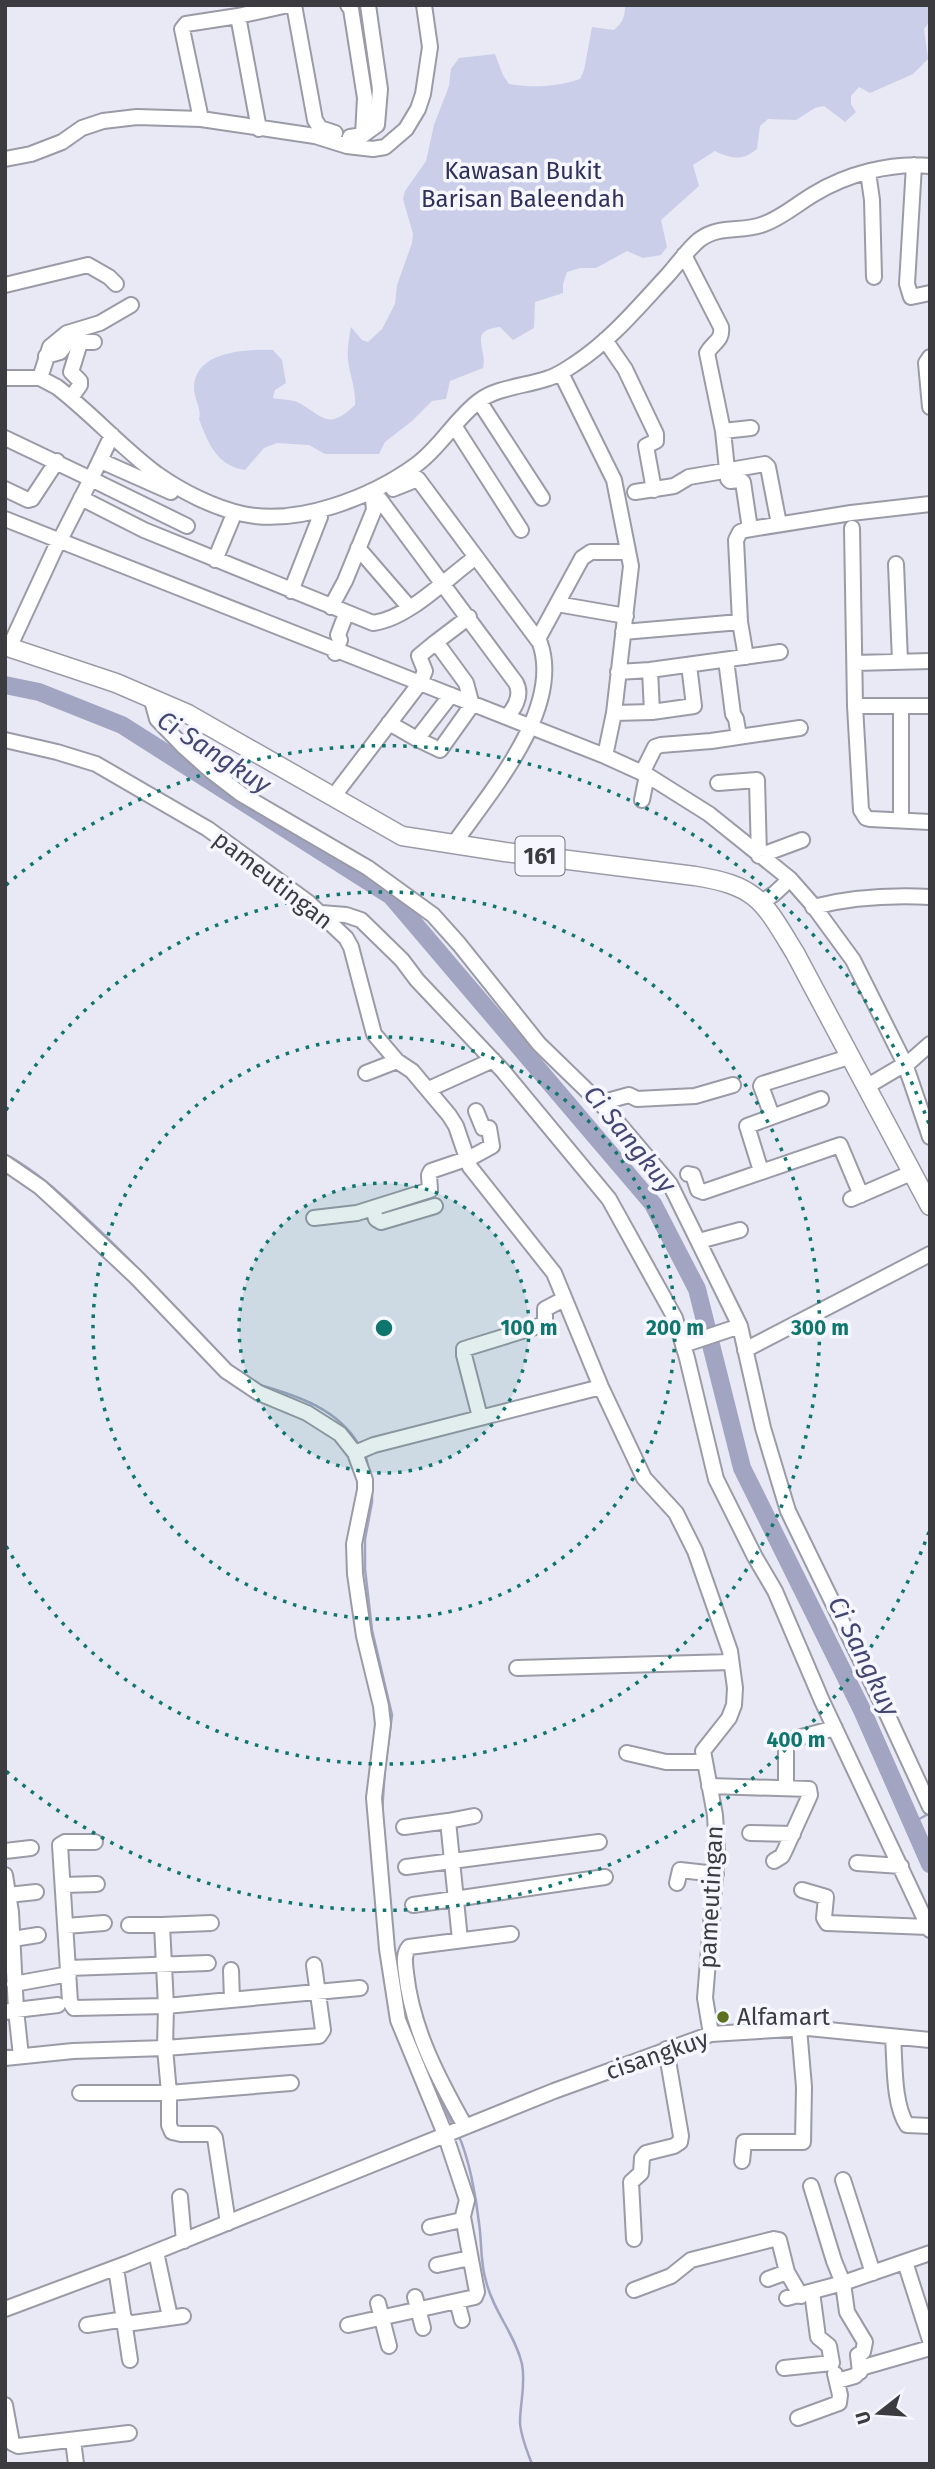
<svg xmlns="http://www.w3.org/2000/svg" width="935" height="2469" viewBox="0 0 935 2469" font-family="'Fira Sans',sans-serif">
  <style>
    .green { fill: #cbcee9 }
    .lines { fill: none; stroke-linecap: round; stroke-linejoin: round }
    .stream { stroke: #a2a5c2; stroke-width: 2.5 }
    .river { stroke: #a2a5c2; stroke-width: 18 }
    .minor-casing { stroke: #9a9ba6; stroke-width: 18 }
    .major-casing { stroke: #9a9ba6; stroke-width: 21 }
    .minor { stroke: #fff; stroke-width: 14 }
    .major { stroke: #fff; stroke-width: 18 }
    .ring { fill: none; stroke: #0f766e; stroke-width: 3.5; stroke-dasharray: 3.5 7 }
    .poi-dot { fill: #5c701f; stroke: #f6f7fe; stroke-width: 2.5 }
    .labels { text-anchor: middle; stroke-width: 7; stroke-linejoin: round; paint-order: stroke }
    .shield { fill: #f6f7fe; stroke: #747479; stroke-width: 2 }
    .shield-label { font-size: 23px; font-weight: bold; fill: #3c3c40 }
    .park-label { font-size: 24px; fill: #30315a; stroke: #f6f7fe }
    .street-label { font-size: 24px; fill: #3c3c40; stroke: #f6f7fe }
    .poi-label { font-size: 24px; fill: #3c3c40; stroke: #f6f7fe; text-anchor: start }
    .water-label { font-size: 26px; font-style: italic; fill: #444672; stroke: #f6f7fe }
    .centre { fill: #0f766e; stroke: #f6f7fe; stroke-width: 3.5 }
    .ring-label { font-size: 21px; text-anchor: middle; font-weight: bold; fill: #0f766e; stroke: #f6f7fe; stroke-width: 7; stroke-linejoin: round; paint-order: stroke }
  </style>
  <rect width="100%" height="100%" fill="#e8e9f4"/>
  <!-- green -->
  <path class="green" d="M625,5H930V21L924,29L928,59L913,74L870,93L859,87L851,96V104L856,112L845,122L824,106L815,108L796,120L768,119L760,126L757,149C743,161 731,159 715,151L693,165L699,186L661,220L667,247L661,255L643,258L627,251L596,268H580L567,272L563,284V293L535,302L534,328L513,340L500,327C467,330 488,350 483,368L450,381L446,399L432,401L412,421L385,442L379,454H325L309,445L277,443L264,448L245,470C217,466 208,443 199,419C202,409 194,399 194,388C194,351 246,349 273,350L282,360L286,383L275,390L273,398C282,400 294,399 301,404C325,419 330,429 355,405C356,389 350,376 348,360C347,349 349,338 351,327L362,340L368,342L382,329L395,304L397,285L412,243L413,234L403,199L405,191L426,161L434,125L449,86L451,69L459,58L495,54L503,75L509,84C534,88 556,87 580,79L584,70L592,27L614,30C623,22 625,17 625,5Z"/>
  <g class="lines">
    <!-- stream -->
    <path class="stream" d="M5,1154C41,1173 69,1202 98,1229C145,1274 189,1321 234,1369
      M260,1385C298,1396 338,1409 359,1445
      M365,1453L369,1471
      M372,1491V1502L365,1539V1569L372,1630L392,1715L385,1768L382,1813
      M912,1823L930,1813
      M429,2078L453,2125
      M458,2134C469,2158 476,2196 479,2223C482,2242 480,2262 486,2281C493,2311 515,2334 522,2364C526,2385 520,2402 520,2423C521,2437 527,2451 532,2464"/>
    <!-- river -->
    <path class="river" d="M5,685L39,692L122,725L391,896L653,1204L697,1289L742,1468L862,1710L930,1864"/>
    <defs>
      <path id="minor" d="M294,5L315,120L320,128L335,133
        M348,5L351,9L365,98L363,135
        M201,119L182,29L186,24L238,16
        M259,129L238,16L288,5
        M347,146L350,137L363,135L377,125L380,89L368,5
        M5,159L31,154L62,142L82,128L103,121L137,117L201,119L315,136L347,146L373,149L385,147L406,129L418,109L423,94L430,47L424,5
        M914,165L907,284L911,297L930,293
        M868,172L872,200L874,277
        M684,255L721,327C723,341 713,342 707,353L723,431L728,479L730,481L740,480L743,482L750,529
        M5,285L88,265L109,277L116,284
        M605,340L625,369L656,434V441L646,446L654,490
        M46,356L60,352L66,344L70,342H94
        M930,357L926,363L930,407
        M561,373L614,480L631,566L614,713L605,756
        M5,378H40L57,387C92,414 122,448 157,474C181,491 214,508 243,514C298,526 372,497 416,465C441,447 455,419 479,401C497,387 527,386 549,378C559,375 567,369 576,363C611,340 639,306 667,276C678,264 687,250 699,240C720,224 742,233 764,224C783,217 797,204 814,194C847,174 891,162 930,166
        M40,378L50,347L67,333L100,323L131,305
        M71,398L80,385V381L71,372L80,343
        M479,401L542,498
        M455,427L521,530
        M723,431L751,428
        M112,435L91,479L187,526
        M5,438L91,479L59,542V540L9,648
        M101,461L171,492
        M5,489L28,500L32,499L57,461
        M393,489L418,479L476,557
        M635,492L674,486L689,477L765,464L768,467L779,524
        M378,497L516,683C523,696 513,711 506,717
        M81,498L144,530L373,623C408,619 448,577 476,557L540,643C563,709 490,792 453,845
        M5,519L420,683L333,797
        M852,528L855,706L861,810L866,818L870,819L930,822
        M358,548L409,607
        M215,560L232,519
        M896,564L900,661
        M291,591L320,517
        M557,604L626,616
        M331,607L345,581L374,510L373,499
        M623,632L740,622
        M538,639L582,558L591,552H628
        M436,642L419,656L425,671L420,683L605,756L647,775L709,814L790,879L812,904L853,960L905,1064L930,1137
        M335,651V653L340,640L338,635L346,614
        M746,657L740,622L736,540L740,532L745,530L851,513L930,504
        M726,660L733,714L736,719L739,736
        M855,663L930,661
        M650,670L780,652
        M618,672L650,670L652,712
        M151,697L157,719L183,746L211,771L241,794L368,868L433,915L459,944L539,1044L608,1111L670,1184L740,1326L763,1428L788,1511L888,1716L930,1807
        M855,706H930
        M901,707V820
        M614,713L652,712L694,706L689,665
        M389,723L417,739L451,695
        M417,739L440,750L472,705L466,683L436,642L469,617
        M5,740L57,752L96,764L208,829L309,903L346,938L351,947L374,1034L397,1061L412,1071L449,1115L456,1126L470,1167L554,1273L601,1387L644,1478L676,1513L695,1551L730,1651L735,1688L734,1705L729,1718L703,1751L715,1815L717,1850L705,1998L711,2034
        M642,773L655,747L661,745L711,741L800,728
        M718,783L757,780L759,856L802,840
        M642,800L647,775
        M761,902L774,894L790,879
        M812,904L813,907C852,897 890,895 930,897
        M321,913L346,915L361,920L402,960L417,980L503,1071L609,1199L675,1318L687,1358L716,1479L755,1557L775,1591L822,1701L930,1930
        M366,1073L397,1061
        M866,1087L905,1064V1066L930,1044
        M429,1089L493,1060
        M600,1103L629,1095L637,1099L695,1096L733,1085
        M772,1116L761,1086L762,1084L849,1057
        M5,1163L40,1187L64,1209L137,1278L226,1371L259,1393L307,1413L340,1434L355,1453L365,1480V1490L354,1544L355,1574L364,1636L381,1706L383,1724L374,1798L387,1949L398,2020L445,2134L467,2200L462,2220L430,2227
        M761,1171L747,1126L821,1099
        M688,1174L693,1175L698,1190L703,1192L840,1145L861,1195
        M851,1199L911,1173
        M373,1209L376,1219L381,1222L435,1206
        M314,1218L357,1213L430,1190L429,1175L431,1171L472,1157L492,1146L489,1128H483L476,1111
        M699,1241L740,1230
        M683,1345L740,1326
        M745,1350L930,1254
        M480,1417L464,1355V1349L545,1324V1309L564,1299
        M355,1453L374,1445L601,1387
        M517,1668L731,1662
        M627,1753L666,1762H704
        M709,1786L809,1789L810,1795L785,1850L782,1856L774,1861
        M786,1788V1741L835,1728
        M448,1821L474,1816
        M404,1827L448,1821L460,1940
        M750,1833L793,1834
        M95,1842H65L60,1845L70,2002L74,2008L166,2006L162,1925H129
        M5,1851L31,1848
        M857,1863L901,1866
        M406,1867L599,1842
        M5,1875L11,1912L16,2010L5,2012
        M677,1883L680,1870L716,1874
        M63,1885L97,1884
        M802,1890L826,1897L824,1918L827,1923L928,1927
        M8,1895L36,1892
        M413,1905L605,1877
        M162,1925L211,1923
        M66,1926L104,1923
        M13,1939L38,1935
        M314,1965L323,2030L319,2036L165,2048L166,2006L360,1988
        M69,1968L208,1963
        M231,1970L232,2000
        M14,1984L69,1974
        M893,2037C895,2062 893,2104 907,2125L930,2126
        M21,2056L16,2010L58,2005
        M5,2058L73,2051L165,2048L169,2093L291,2083
        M80,2093H169V2125L172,2132L181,2134H212L215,2138L228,2223
        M465,2126C438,2078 412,2029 406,1973C405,1964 403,1954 409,1947L511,1934
        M742,2161L744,2142H803L804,2087L799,2028
        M843,2180L873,2273
        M811,2186L834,2261L843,2283L847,2312L865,2342L863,2352L858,2355L860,2372
        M180,2197L184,2241
        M634,2239L631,2182L641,2173L642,2158L646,2153L674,2146L680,2142L681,2136L666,2049
        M156,2252L170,2317
        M905,2262L930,2340
        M437,2265L470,2258
        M116,2268L130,2360
        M768,2279L787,2272L801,2296
        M634,2290L671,2276L691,2260L774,2239L779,2240L787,2272
        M415,2297L423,2328
        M787,2298L843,2283L930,2253
        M457,2301L462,2320
        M378,2303L389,2346
        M5,2309L128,2263L554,2091L711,2034L808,2028L930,2040
        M126,2324L183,2316
        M87,2325L125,2319
        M348,2325L475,2297L477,2292L463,2217
        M784,2368L832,2363L829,2346L818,2337L812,2292
        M837,2381L855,2376L864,2367L930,2348
        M5,2405L12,2443L18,2446L129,2433
        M798,2418L839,2403L840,2395L835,2374
        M73,2440L76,2464"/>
      <path id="major" d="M5,646L116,683L188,714L402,836L505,852L695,876C758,886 763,901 795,953L930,1206"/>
    </defs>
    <!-- minor casing -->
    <use href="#minor" class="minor-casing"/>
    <!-- major casing -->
    <use href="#major" class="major-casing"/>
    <!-- minor -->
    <use href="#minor" class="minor"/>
    <!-- major -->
    <use href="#major" class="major"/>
  </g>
  <!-- distance rings -->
  <circle cx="384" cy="1328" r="145" fill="#0f766e" fill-opacity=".12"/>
  <g class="ring">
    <circle cx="384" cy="1328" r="145"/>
    <circle cx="384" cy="1328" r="291"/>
    <path d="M6 1110A436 436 0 1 1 6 1546"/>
    <path d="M929 1532A582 582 0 0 1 6 1771M6 885A582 582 0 0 1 929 1124"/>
  </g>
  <!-- markers -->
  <circle class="poi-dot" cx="723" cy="2017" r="7"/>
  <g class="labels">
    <!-- shield labels -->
    <rect class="shield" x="515.5" y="836.5" width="49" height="39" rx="5"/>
    <g class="shield-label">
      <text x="540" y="864">161</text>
    </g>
    <!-- park labels -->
    <g class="park-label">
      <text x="523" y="179">Kawasan Bukit<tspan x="523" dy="28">Barisan Baleendah</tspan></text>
    </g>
    <!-- street labels -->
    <g class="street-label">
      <text transform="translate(273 880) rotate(38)" y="8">pameutingan</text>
      <text transform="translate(711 1897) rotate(-87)" y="8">pameutingan</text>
      <text transform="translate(657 2055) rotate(-19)" y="8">cisangkuy</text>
    </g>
    <!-- poi labels -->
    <g class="poi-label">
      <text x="737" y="2025">Alfamart</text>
    </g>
    <!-- water labels -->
    <g class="water-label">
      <text transform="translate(214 752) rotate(33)" y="9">Ci Sangkuy</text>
      <text transform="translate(630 1139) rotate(51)" y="9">Ci Sangkuy</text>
      <text transform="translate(864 1656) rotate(64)" y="9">Ci Sangkuy</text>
    </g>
  </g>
  <circle cx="384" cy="1328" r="10" class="centre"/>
  <g class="ring-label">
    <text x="529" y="1335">100 m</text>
    <text x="675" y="1335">200 m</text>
    <text x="820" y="1335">300 m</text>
    <text x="796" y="1747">400 m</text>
  </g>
  <!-- border -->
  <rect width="935" height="2469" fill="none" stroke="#3c3c40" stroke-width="14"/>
  <!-- north arrow -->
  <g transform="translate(879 2413) rotate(253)" stroke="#f6f7fe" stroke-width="5" paint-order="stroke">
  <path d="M0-5L12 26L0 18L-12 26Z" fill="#3c3c40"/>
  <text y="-10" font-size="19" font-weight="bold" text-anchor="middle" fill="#3c3c40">U</text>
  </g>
</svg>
